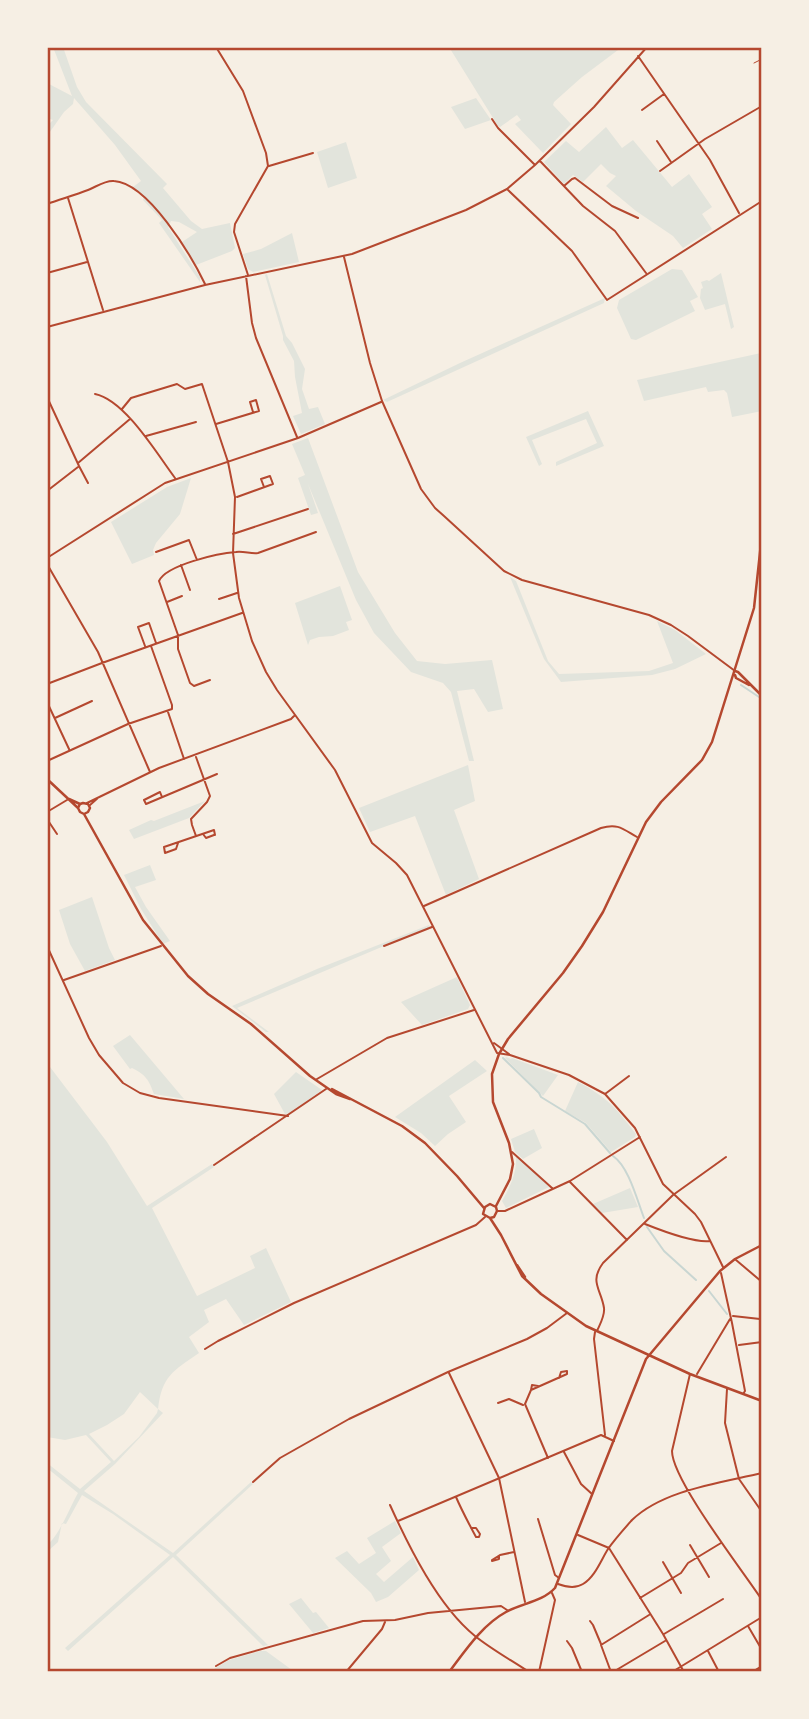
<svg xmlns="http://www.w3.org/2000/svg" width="809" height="1719" viewBox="0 0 809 1719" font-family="Commissioner,sans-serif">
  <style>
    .green { fill: #e2e4dc; fill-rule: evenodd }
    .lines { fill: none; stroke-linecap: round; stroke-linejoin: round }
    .stream { stroke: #c9d6d2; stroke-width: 2 }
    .service { stroke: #b5482f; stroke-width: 1 }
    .minor { stroke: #b5482f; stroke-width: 2 }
    .tertiary { stroke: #b5482f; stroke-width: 2.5 }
    .secondary { stroke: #b5482f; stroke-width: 2.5 }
    .neatline { fill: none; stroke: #b5482f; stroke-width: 2.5 }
  </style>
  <rect width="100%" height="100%" fill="#f6efe4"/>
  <!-- green -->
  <path class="green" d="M53,47H63L77,87L86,102L167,184L163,188L191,221L202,229L230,223L235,248L232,251L196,265L182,242L197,232L179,222L171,221L168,227L200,277V282L159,223L162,220L143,200L144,197L133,187L141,181L115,145L74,98L73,104L64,112L47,136V126L53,120L47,118V76L49,84L72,96Z
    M449,47H622L582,77L554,102L553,105L571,124L543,153L515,124L521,120L517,115L500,127L498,126Z
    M476,98L491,120L465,129L451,107Z
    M606,127L622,148L633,140L672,187L689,174L712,207L702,214L712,229L683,248L673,236L636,211L606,186L616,176L610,173L601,164L583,182L573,175L564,184L544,162L566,141L579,152Z
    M346,142L357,178L328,188L317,152Z
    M292,233L299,262L253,272L248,269L243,254L261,249Z
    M672,269L682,270L698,297L690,301L695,311L636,340L631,339L617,308L619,300Z
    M721,273L734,327L731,329L725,304L705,310L700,298L701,289L703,288L701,282L707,280L709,281Z
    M267,274L286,336L292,343L305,369L302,389L309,409L318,407L325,424L301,434L293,416L302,413L295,377L294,361L283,340V336L265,275Z
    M605,298L604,303L387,402L383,400L460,363Z
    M761,353L762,411L732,417L727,393L724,390L708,392L706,387L644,401L637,380Z
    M588,411L604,446L556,466V462L597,443L586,419L532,440L542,464L539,466L526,437Z
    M308,438L358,572L395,633L417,661L445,664L492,660L503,709L488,712L474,689L457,691L474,761H469L451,692L443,683L411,672L374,633L356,600L308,484L318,513L311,515L298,478L305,475L292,444Z
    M191,478L180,514L156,543L153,550L154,555L132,564L111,522L167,487Z
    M510,577L516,581L548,661L559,674L649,671L673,663L657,621L675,630L706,654L675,669L652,675L561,682L544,659Z
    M340,586L352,620L346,622L349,630L333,636L319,637L310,640L308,645L295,603Z
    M468,765L475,801L454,810L479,879L446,895L415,816L370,832L359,808Z
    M205,801L189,818L134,839L129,830L151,820L154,821Z
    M150,865L156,880L135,887L146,907L170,941L163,944L141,909L124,875Z
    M92,897L109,948L115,960L85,971L70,944L59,910Z
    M429,925L430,927L384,945V946L237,1008L269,1032H266L232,1006L317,969Z
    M457,977L470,1005L468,1009L422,1025L401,1002Z
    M130,1035L184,1099L154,1094C149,1080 146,1075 132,1068L130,1069L113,1046Z
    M506,1057L511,1059L512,1058L558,1075L543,1096L505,1058Z
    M475,1060L487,1071L449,1096L466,1122L448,1134L435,1146L421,1133L395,1117Z
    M47,1063L107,1142L147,1206L212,1164L214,1167L152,1208L197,1296L255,1268L250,1256L266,1248L291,1302L244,1325L226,1299L204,1310L209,1322L189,1337L199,1353C173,1371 162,1376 158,1409L163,1413L115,1464L84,1491L173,1553L251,1482L253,1484L176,1555L268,1645L263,1646L173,1557L68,1651L65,1648L170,1555L113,1514L82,1495L66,1524L62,1523L58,1542L47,1552V1545C59,1536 70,1507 78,1493L47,1468V1463L80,1489L111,1462L86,1435L65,1440L47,1437ZM140,1392L158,1409L157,1413L139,1437L114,1461L89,1434L107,1425L124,1414Z
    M296,1072L322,1090L291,1113L285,1114L274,1094Z
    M578,1082C607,1097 617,1109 636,1134L635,1137L611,1152L586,1123L565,1111Z
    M534,1129L542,1148L523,1159L515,1152L511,1139Z
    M516,1155L549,1187L506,1208L502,1201C511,1185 517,1173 516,1155Z
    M630,1188L638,1207L602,1213L593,1204Z
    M395,1521L401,1533L382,1547L391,1561L376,1574L384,1582L413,1557L419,1570L388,1597L376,1602L371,1593L335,1558L347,1551L359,1564L376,1553L367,1538Z
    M301,1598L313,1613L316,1612L329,1628L313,1633L289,1604Z
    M260,1651H266L292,1670L290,1672H209L229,1660Z"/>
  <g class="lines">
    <!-- stream -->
    <path class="stream" d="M741,685L762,699
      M503,1058L539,1093L541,1097L585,1124L610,1153
      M613,1156C629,1167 637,1200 644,1218
      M647,1227L664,1251L696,1280
      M709,1291L727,1314"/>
    <!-- service -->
    <path class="service" d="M754,63L762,59"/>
    <!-- minor -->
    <path class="minor" d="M216,47L243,91L266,153L268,166L235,224L234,232L248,275
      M638,56L710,160L739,213
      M642,110L664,94
      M492,119L498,128L534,164
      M657,141L671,162
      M540,161L583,206L615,231L646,273
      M269,166L313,153
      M660,171L705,139L762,106
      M564,186L572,179L575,178L612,206L638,218
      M508,190L572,251L607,300L762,201
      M68,198L103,310
      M47,204C61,199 75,195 88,190C96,187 105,180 114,181C148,183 191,255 205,284
      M344,257L370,363L382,401L421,489L435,508L444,516L504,571L522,580L649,615L671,625L688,636L735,671
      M47,273L87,262
      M246,276L252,323L256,338L297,437
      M47,327L205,285L352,254L466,210L507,189L535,165L594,107L647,47
      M95,394C125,400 157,454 175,478
      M47,397L79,466L88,483
      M122,409L131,398L177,384L185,389L202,384L228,462L235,497L233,553L239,598L252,641L266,672L277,690L335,770L372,843L396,863L407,875L497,1053L510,1055L569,1075L605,1094L635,1128L663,1184L695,1214L701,1222L723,1267
      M216,424L259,411L256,400L250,402L253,412
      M146,436L196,422
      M78,463L130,419
      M47,491L78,467
      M237,497L273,484L270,476L261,479L264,487
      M233,534L308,509
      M156,552L189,540L197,560
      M47,558L165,483L298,438L381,402
      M47,564L98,652L150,772
      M181,565L190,590
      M219,599L237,593
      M167,602L182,596
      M145,646L138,627L149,623L156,643
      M210,680L194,686L190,683L178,649V635L159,581C166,565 219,553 236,552C244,551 251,554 258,553L316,532
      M47,684L102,663L242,613
      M47,702L69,749
      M168,712L184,759
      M55,718L92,701
      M47,761L128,724L172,709V705L151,646
      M162,797L160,792L144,800L146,804L217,774
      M87,803L159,768L291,719L294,716
      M90,805L99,797
      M47,812L67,800
      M47,819L57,834
      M203,834L206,838L214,835
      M196,836L192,825L191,819L207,802L210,796L196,757
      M178,843L176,849L165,853L164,847L214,830L215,835
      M424,906L601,828C618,823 623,829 637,837
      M47,946L89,1038L99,1055L123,1083L140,1093L159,1098L288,1116
      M384,946L432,927
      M64,980L161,946
      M494,1043L509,1054
      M317,1079L387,1038L474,1010
      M605,1094L629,1076
      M512,1152L552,1188
      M214,1165L326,1089
      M570,1182L627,1240
      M498,1211H505L570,1181L640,1137
      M645,1224C660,1230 695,1243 710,1241
      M736,1260L762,1282
      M721,1273L732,1323L745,1391L743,1394
      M733,1316L760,1319
      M597,1331C600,1324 605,1316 604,1308C601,1289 589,1282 603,1263L673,1195L726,1157
      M595,1332L594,1339L605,1435
      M739,1345L762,1342
      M205,1349L218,1341L294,1303L476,1225L485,1217
      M449,1373L499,1478L525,1602
      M690,1374L672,1451C672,1480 743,1571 762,1600
      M697,1374L730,1319
      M727,1389L725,1423L739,1479L762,1512
      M531,1390L532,1385L538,1386
      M498,1403L509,1399L523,1405
      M564,1452L581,1484L592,1494
      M548,1458L525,1404L531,1390L567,1374V1371L561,1372L559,1378
      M253,1482L280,1458L349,1419L448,1372L527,1339L547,1328L567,1313
      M456,1497C462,1511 469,1524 476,1537H479L480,1534L476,1528H471
      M390,1505C409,1547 438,1606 475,1636C491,1649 511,1660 529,1672
      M538,1519L555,1575L559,1578
      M398,1521L601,1435L614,1441
      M578,1535L609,1548L663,1634L684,1672
      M690,1545L709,1577
      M499,1556V1559L492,1561V1560L500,1555L514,1552
      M663,1562L681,1593
      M558,1584C566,1587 575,1589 583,1584C595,1577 601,1560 608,1549C615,1539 624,1529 632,1520C663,1490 720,1483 762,1473
      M640,1598L681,1573L688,1563L721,1543
      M590,1621L593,1625L601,1644
      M748,1626L762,1650
      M664,1634L723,1599
      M567,1641L572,1648L582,1672
      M708,1651L719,1672
      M216,1666L230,1658L363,1621L395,1620L428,1613L501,1606L507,1610
      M346,1672L382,1629L385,1622
      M539,1672L555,1600L552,1593
      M611,1672L601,1645L649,1615
      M613,1672L665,1641
      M672,1672L762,1617
      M752,1672L762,1666"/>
    <!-- tertiary -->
    <path class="tertiary" d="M735,671L738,672L762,696
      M735,675L736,678L749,685
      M496,1206L510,1179L513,1164L509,1143L493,1102L492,1074L499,1054L508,1039L563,973L582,946L603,912L646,822L661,802L702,760L712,742L754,608L762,534"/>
    <!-- secondary -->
    <path class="secondary" d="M47,779L78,808
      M69,799L80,804L83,803L88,804L90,808L88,812L84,814L80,812L78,808L80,804
      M84,814L143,920L188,976L208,994L251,1024L310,1076L336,1094L350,1099
      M332,1089L402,1126L425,1143L457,1176L484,1208
      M490,1218L494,1217L497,1211L496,1207L490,1204L485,1207L483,1214L490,1218L501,1235L522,1276L541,1294L586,1326L690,1374L762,1401
      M517,1265L525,1277
      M449,1672C465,1651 482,1625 506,1612C522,1603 542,1602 555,1588L646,1359L720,1271L735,1259L762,1245"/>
  </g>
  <!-- border -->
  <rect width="809" height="1719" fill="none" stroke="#f6efe4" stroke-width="98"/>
  <rect x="49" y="49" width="711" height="1621" class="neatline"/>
</svg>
